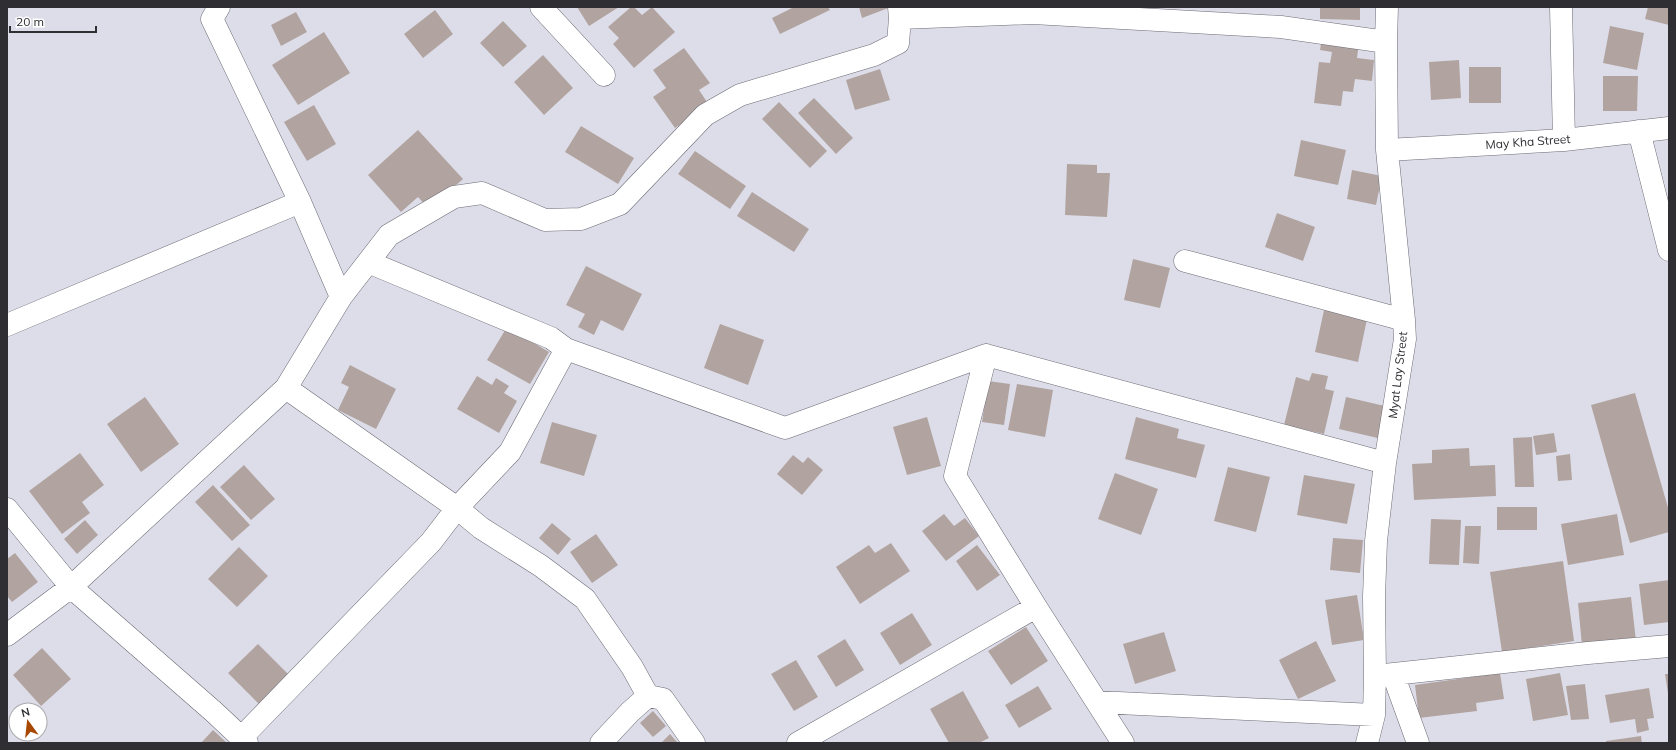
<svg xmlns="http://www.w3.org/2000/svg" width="1676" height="750" viewBox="0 0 1676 750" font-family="Mulish,sans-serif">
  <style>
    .building { fill: #b1a4a0 }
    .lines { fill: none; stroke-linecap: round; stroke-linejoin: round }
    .minor-casing { stroke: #6c6b76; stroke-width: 23 }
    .minor { stroke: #fff; stroke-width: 22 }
    .labels { text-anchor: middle; stroke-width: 4; stroke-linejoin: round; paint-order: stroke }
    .street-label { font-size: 12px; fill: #2f2e33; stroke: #fff }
  </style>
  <rect width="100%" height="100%" fill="#dddde9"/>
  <!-- building -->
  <path class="building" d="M577,7H619L589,26Z
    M631,7H634L642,15L652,7L675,32L634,68L613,44L619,38L608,27Z
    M794,7H828L830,10L780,34L772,18Z
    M859,7H891L862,18Z
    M1320,7H1360V20L1320,19Z
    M1648,7H1669V25L1645,19Z
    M435,10L453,34L423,58L404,34Z
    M296,12L307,32L281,46L271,25Z
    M503,21L527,46L503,67L480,43Z
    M1610,26L1644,33L1637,70L1603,63Z
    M324,32L350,73L298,105L272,65Z
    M1322,38L1359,42L1357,58L1374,60L1372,81L1355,79L1353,92L1343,91L1341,106L1314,103L1319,62L1330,63L1332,52L1320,50Z
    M684,48L710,83L699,90L709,105L675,128L653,97L666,88L653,70Z
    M543,55L573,88L544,115L514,82Z
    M1459,60L1461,98L1431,100L1429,62Z
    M1469,67H1501V103H1469Z
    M880,69L890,100L855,110L846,80Z
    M1603,76H1638L1637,111H1603Z
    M814,98L853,138L836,154L798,113Z
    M779,102L827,151L810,168L762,119Z
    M314,105L336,144L307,161L284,122Z
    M581,126L634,158L618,184L565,152Z
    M418,130L463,179L429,209L418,197L401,212L368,175Z
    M1301,140L1346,150L1338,185L1294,176Z
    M695,151L746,186L730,209L678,174Z
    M1067,164L1097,165V173H1110L1107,217L1065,215Z
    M1352,170L1382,176L1376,205L1347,199Z
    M752,192L809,229L794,252L737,216Z
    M1277,213L1315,227L1303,261L1265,247Z
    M1133,259L1170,268L1160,308L1124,300Z
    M586,266L642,294L623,331L601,320L594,335L578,327L585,314L566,305Z
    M1324,310L1367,319L1358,362L1315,352Z
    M720,324L764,340L748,385L704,368Z
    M507,327L549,352L530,384L487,360Z
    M350,365L396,389L376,429L338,410L349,387L341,383Z
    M1312,373L1328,376L1325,389L1334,391L1324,434L1284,425L1296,377L1309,381Z
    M477,376L492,385L496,378L509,386L504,393L517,401L499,433L457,409Z
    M988,381L1010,384L1004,425L982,422Z
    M1017,384L1053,390L1045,437L1008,430Z
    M1635,393L1669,511V532L1630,543L1591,405Z
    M145,397L179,444L141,472L107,424Z
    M1346,397L1389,407L1382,439L1339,429Z
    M927,417L941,466L907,475L893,427Z
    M1136,417L1179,429L1177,438L1205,445L1196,478L1125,459Z
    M552,422L597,435L584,476L540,463Z
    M1554,433L1557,452L1536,455L1533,436Z
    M1532,437L1534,487H1515L1513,438Z
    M1469,448L1470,466L1495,465L1496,496L1414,500L1412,464L1432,463V450Z
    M80,453L104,485L82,502L90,513L62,534L29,491Z
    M1570,454L1572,480L1558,481L1556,456Z
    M793,455L803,463L808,457L823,470L802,495L777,474Z
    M244,465L275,499L251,520L220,487Z
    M1228,467L1270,477L1256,532L1214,521Z
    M1115,473L1158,489L1141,535L1098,519Z
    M1304,475L1355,484L1347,524L1297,515Z
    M213,485L250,525L232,541L195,502Z
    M1497,507H1537V530H1497Z
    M944,514L954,526L965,518L979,536L946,561L922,531Z
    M1617,514L1624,555L1568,565L1561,524Z
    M1431,519L1461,520L1459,565L1429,564Z
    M85,520L98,535L77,554L64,539Z
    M552,523L571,539L558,555L539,538Z
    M1465,526H1481L1479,564L1463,563Z
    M596,534L618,565L592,583L570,552Z
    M1333,538L1363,540L1360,573L1330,570Z
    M891,543L910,571L860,604L836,567L869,545L875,553Z
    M977,545L1000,575L977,591L956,561Z
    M239,547L268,576L237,607L208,579Z
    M15,553L38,582L12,602L7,596V559Z
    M1563,561L1574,641L1502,652L1490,572Z
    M1669,580V622L1644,625L1639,584Z
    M1357,595L1364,640L1332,645L1325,600Z
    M1631,597L1636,641L1582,646L1578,603Z
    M912,613L932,645L900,665L880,633Z
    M1026,627L1048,661L1011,685L988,651Z
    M1164,632L1176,671L1135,684L1123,644Z
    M845,639L864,670L836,687L817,656Z
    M1316,641L1336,681L1298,699L1279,660Z
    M258,644L290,676L260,705L228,673Z
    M42,648L71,679L41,706L13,675Z
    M796,660L818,697L794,711L771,674Z
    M1500,673L1504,699L1476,703L1477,711L1419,718L1415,685Z
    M1560,673L1568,715L1533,721L1526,679Z
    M1665,674H1669V693H1668Z
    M1585,684L1589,719L1571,720L1566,686Z
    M1038,686L1052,709L1019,728L1005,705Z
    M1649,688L1654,718L1647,719L1649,730L1637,733L1635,719L1610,723L1605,695Z
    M963,691L989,738L979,743H949L930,709Z
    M653,711L666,726L653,737L640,723Z
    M213,730L227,743H201Z
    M670,734L678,743H661Z
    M1641,736L1642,743H1606V741Z"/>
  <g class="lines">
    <defs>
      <path id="minor" d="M541,7L604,75
        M1561,7L1564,140
        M900,18L1033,13L1281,27L1386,42
        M1639,131L1669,250
        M1387,150L1564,140L1669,128
        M1185,261L1404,320
        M368,262L551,338L566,349L785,428L986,355L1385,463
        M341,297L389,235L454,197L482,193L545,220L581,219L620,204L705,115L740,95L874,55L898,43L900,18L899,7
        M7,325L300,202
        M986,355L955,476L1036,607L1123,743
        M286,388L457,508L510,452L566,349
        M7,509L71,587L214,712L247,743
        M7,635L71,587L286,388L341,297L300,202L212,19L219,7
        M1393,674L1418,743
        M1375,676L1588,653L1669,646
        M648,696L663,699L694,743
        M1097,702L1374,715
        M241,738L431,542L457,508L481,528L541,566L585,599L632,667L648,696
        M601,743L630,712L648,696
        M798,743L1036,607
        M1367,743L1374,715L1375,676L1374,597L1376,541L1385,463L1405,339L1404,320L1387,150L1386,42L1387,7"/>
    </defs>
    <!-- minor casing -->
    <use href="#minor" class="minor-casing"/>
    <!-- minor -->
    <use href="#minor" class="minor"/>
  </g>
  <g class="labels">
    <!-- street labels -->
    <g class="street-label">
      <text transform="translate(1528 142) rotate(-4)" y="4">May Kha Street</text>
      <text transform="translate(1398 375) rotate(-83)" y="4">Myat Lay Street</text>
    </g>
  </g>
  <!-- border -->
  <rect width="1676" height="750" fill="none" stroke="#2f2e33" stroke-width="16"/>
  <!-- north arrow -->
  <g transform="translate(28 722) rotate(345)"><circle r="19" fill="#ffffff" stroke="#acabad"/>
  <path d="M0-3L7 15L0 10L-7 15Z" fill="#a84700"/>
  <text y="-6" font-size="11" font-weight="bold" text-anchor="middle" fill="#2f2e33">N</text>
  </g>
  <!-- scale -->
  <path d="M10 26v6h86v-6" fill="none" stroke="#2f2e33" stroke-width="2"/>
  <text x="16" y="26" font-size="12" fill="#2f2e33" stroke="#ffffff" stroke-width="3" paint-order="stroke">20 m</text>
</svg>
